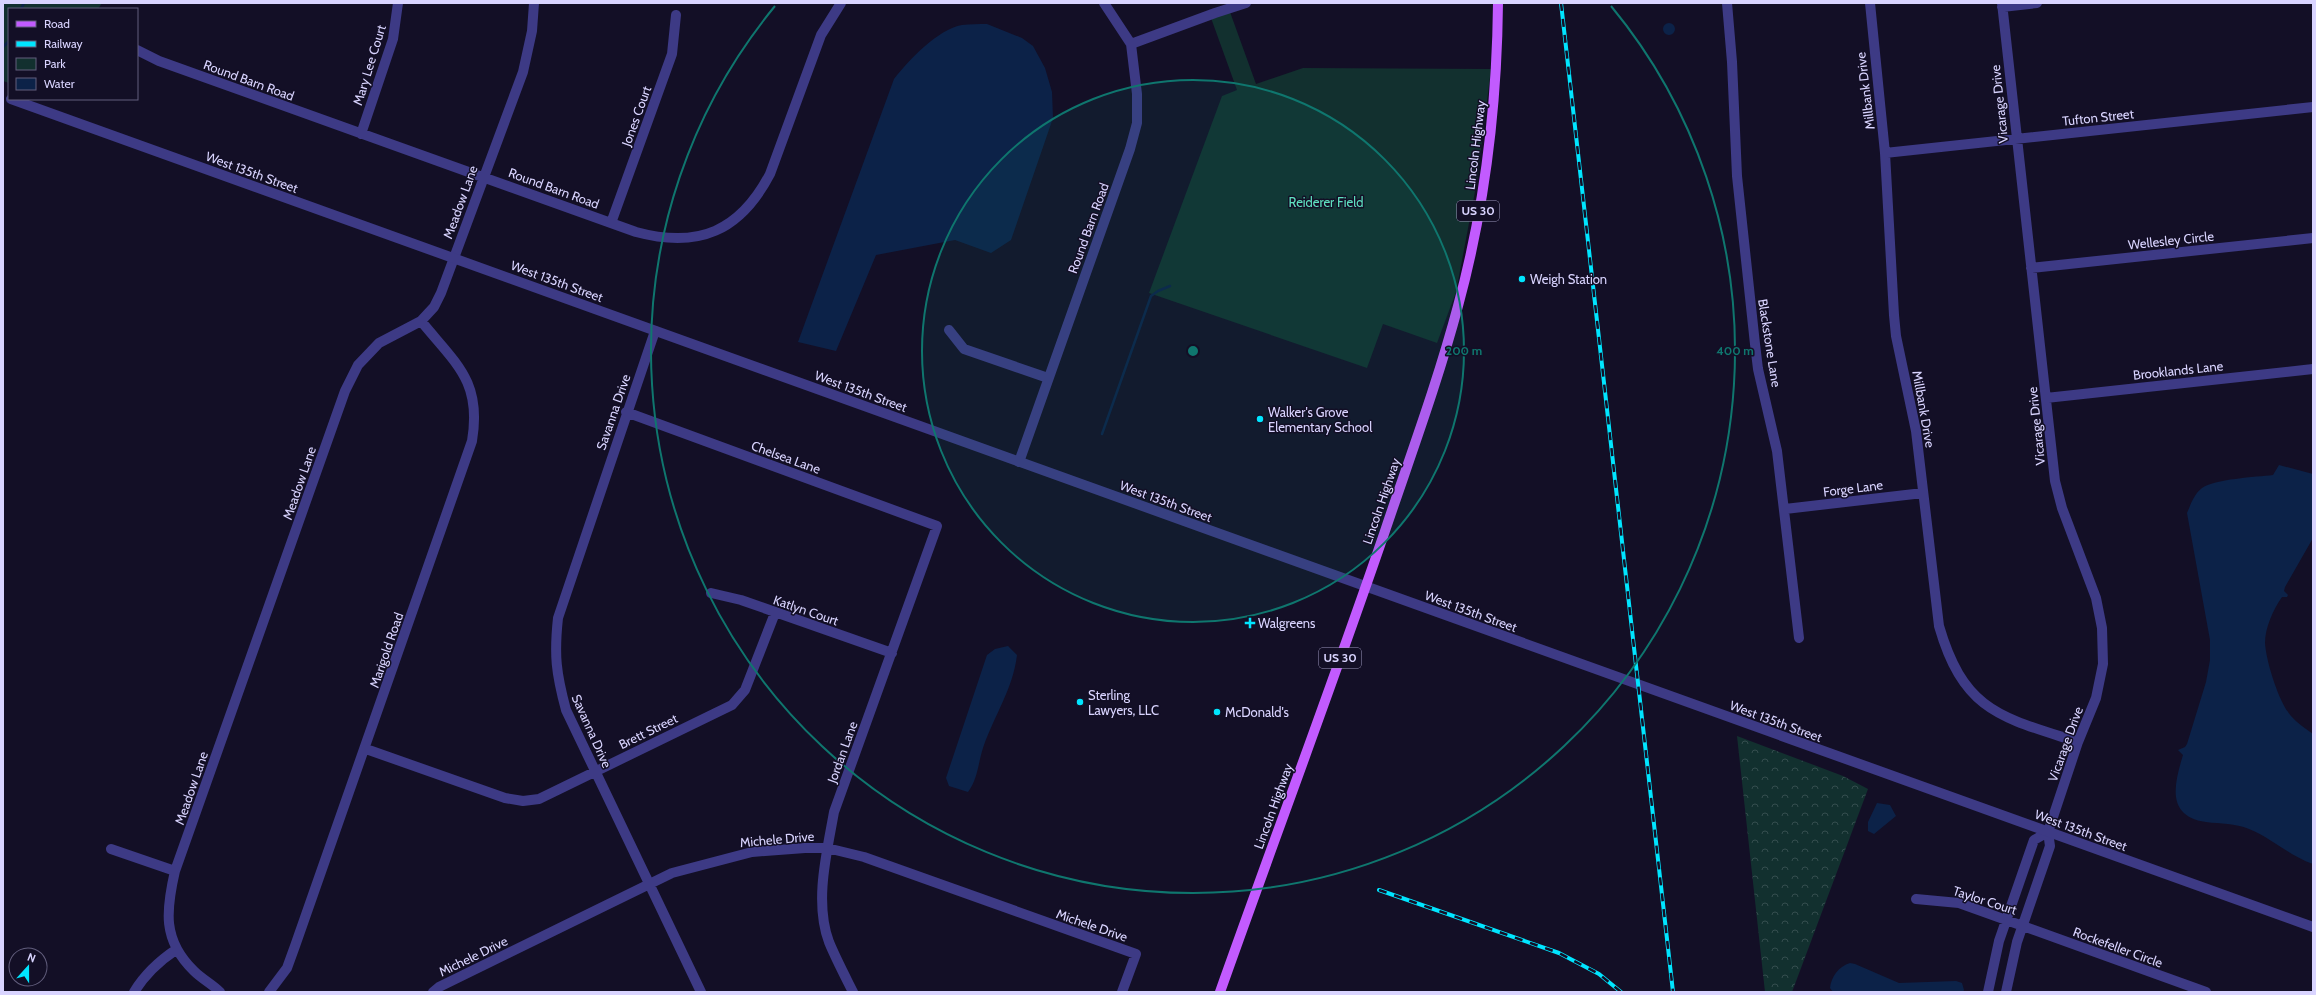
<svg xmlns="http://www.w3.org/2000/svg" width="2316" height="995" viewBox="0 0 2316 995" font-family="Cabin,sans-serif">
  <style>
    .forest { fill: url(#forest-crowns) }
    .park { fill: #12302f }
    .water { fill: #0c2248 }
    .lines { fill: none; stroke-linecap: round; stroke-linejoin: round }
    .stream { stroke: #0c2248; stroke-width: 2.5 }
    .minor { stroke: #3d3a85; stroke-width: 10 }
    .tertiary { stroke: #3d3a85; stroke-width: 10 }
    .primary { stroke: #c25bff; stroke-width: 10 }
    .rail-casing { stroke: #00e5ff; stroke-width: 4 }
    .rail { stroke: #130f26; stroke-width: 2.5; stroke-dasharray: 8; stroke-linecap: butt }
    .ring { fill: none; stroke: #0f766e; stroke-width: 2 }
    .poi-dot { fill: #00e5ff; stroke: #130f26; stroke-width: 1.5 }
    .labels { text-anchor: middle; stroke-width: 3; stroke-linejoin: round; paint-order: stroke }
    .shield { fill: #130f26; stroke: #9e99be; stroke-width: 1 }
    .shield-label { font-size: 12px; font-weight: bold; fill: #d9d4ff }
    .street-label { font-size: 13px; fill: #d9d4ff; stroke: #130f26 }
    .park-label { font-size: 13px; fill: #5fe0c0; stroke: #130f26 }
    .poi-label { font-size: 13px; fill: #d9d4ff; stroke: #130f26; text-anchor: start }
    .centre { fill: #0f766e; stroke: #130f26; stroke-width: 2 }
    .ring-label { font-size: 12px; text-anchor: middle; font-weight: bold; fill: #0f766e; stroke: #130f26; stroke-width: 3; stroke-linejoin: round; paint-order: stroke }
  </style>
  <defs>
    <pattern id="forest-crowns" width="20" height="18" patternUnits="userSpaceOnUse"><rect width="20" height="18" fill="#12302f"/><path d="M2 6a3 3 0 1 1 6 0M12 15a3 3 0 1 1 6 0" fill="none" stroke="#344d4e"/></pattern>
  </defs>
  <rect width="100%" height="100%" fill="#130f26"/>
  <!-- forest -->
  <path class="forest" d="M1737,736L1843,776L1868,789L1792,992H1765Z"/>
  <!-- park -->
  <path class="park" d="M3,3H102L98,9H9V83L3,81Z
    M1230,12L1256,84L1303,68L1491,69L1477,181L1456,292L1437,343L1383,324L1367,368L1149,293L1222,96L1237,90L1211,18Z"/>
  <!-- water -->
  <path class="water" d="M1663 29a6 6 0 1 1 12 0a6 6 0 1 1-12 0Z
    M987,24L1022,38L1033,46L1045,68L1052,92L1053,118L1011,240L991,253L955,240L876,255L836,351L798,342L894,79C908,61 938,29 962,25C970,24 979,24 987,24Z
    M2279,465L2313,474V538L2285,587L2284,591L2288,595L2287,597H2282C2273,610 2265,628 2265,643C2266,661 2279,703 2291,716C2297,723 2305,728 2313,734V864C2289,856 2272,838 2249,829C2235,823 2221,824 2206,822C2166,816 2174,785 2183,755L2178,750L2185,747L2187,744L2206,682L2210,660V640L2187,513C2191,504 2194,494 2202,488C2214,479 2256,477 2273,475Z
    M1008,646L1017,655C1013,689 994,716 983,748C978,763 978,779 968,792L949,786L946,778L987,655L995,649Z
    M1877,803L1890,805L1896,816L1874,834L1868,831V822Z
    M1850,963L1855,964L1899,983L1956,981L1962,983L1964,990L1963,992H1833L1830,988C1831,977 1839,966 1850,963Z"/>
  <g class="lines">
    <!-- stream -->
    <path class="stream" d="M21,9L24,3
      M3,47L9,41
      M1102,434L1151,296L1158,291L1170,286"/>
    <!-- minor -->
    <path class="minor" d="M1727,3L1732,62L1737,176L1755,344L1758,369L1777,451L1799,638
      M1870,3L1885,153L1894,315L1896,336L1916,431L1939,626C1964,712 2001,717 2078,742
      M2002,3L2055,481L2062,508L2096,598L2102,628L2103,664L2096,698L2078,742L2048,832L2050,846L2017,942L2006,992
      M2002,7L2037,3
      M1131,44L1215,13L1246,3
      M137,50L159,61L636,232C699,249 740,231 770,174L821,35L841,3
      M361,134L393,39L398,3
      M1885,153L2313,107
      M611,223L672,54L676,15
      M2031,268L2313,238
      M949,330L964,349L1048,378
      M655,331L558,618C554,655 556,673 566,710L701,992
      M2046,398L2313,369
      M626,412L937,526L834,812C827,852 814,902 829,942C836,959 845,976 853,992
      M1019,462L1130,149L1137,123V94L1131,44L1104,3
      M1785,509L1923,493
      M711,593L741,600L892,653
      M366,749L505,798L523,801L539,799L732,705L745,690L775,613
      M111,849L175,871
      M1916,899L1959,903L2206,992
      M134,992C145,974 159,961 177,949
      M220,992C212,984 202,979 194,971C162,940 166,910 175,871L345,391L358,365L379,343L421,321L434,307L441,293L523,72L532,31L534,3
      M269,992L287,968L295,946L472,441C482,381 456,364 421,321
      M433,992L439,987L672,873L752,852L805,848H827L864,857L1136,954L1122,992
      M1988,992L1999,941L2034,840L2048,832"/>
    <!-- tertiary -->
    <path class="tertiary" d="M11,99L2313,927"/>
    <!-- primary -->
    <path class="primary" d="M1220,992C1275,837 1333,683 1386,528C1411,454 1438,381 1458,306C1485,207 1497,105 1498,3"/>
    <defs>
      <path id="rail" d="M1561,3L1673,992
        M1379,890L1559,953L1599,974L1621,992"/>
    </defs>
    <!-- rail casing -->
    <use href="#rail" class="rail-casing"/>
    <!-- rail -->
    <use href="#rail" class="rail"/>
  </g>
  <!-- distance rings -->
  <circle cx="1193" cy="351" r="271" fill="#0f766e" fill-opacity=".12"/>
  <g class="ring">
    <circle cx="1193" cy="351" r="271"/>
    <path d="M1611 6A542 542 0 1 1 775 6"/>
  </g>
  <!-- markers -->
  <g class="poi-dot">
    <circle cx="1522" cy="279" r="4"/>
    <circle cx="1260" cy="419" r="4"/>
    <path d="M1248 617h4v4h4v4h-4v4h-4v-4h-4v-4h4z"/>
    <circle cx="1080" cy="702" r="4"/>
    <circle cx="1217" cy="712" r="4"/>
  </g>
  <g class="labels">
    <!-- shield labels -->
    <g class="shield">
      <rect x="1457" y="201" width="42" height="20" rx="3"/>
      <rect x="1319" y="648" width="42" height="20" rx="3"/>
    </g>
    <g class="shield-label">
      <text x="1478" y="215">US 30</text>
      <text x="1340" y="662">US 30</text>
    </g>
    <!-- street labels -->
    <g class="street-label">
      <text transform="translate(369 65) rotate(-73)" y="5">Mary Lee Court</text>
      <text transform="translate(249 80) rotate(20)" y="5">Round Barn Road</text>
      <text transform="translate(1865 91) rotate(-97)" y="5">Millbank Drive</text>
      <text transform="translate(1999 104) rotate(-96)" y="5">Vicarage Drive</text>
      <text transform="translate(636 116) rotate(-70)" y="5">Jones Court</text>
      <text transform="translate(2098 117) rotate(-6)" y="5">Tufton Street</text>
      <text transform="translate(1475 145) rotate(-83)" y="5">Lincoln Highway</text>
      <text transform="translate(252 172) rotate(20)" y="5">West 135th Street</text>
      <text transform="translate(554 188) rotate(20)" y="5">Round Barn Road</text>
      <text transform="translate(460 202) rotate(-70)" y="5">Meadow Lane</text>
      <text transform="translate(1088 228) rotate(-70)" y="5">Round Barn Road</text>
      <text transform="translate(2171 240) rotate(-6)" y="5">Wellesley Circle</text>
      <text transform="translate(557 281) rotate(20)" y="5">West 135th Street</text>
      <text transform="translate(1770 343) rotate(81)" y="5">Blackstone Lane</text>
      <text transform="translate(2178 370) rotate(-6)" y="5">Brooklands Lane</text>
      <text transform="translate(861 391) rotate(20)" y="5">West 135th Street</text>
      <text transform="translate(1924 409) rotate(80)" y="5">Millbank Drive</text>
      <text transform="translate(613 412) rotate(-71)" y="5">Savanna Drive</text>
      <text transform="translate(2036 426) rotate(-96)" y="5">Vicarage Drive</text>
      <text transform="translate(786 457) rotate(20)" y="5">Chelsea Lane</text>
      <text transform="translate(299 483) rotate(-71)" y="5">Meadow Lane</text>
      <text transform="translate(1853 488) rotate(-7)" y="5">Forge Lane</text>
      <text transform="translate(1166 501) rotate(20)" y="5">West 135th Street</text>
      <text transform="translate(1381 501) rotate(-71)" y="5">Lincoln Highway</text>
      <text transform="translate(806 610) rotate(19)" y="5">Katlyn Court</text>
      <text transform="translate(1471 611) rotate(20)" y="5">West 135th Street</text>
      <text transform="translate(386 650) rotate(-71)" y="5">Marigold Road</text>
      <text transform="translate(1776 721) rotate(20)" y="5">West 135th Street</text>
      <text transform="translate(592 731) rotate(66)" y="5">Savanna Drive</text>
      <text transform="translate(648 731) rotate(-26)" y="5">Brett Street</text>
      <text transform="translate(2065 744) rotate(-70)" y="5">Vicarage Drive</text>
      <text transform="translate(842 752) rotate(-70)" y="5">Jordan Lane</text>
      <text transform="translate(191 788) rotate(-71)" y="5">Meadow Lane</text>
      <text transform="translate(1273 806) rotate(-70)" y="5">Lincoln Highway</text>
      <text transform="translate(2081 830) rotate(20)" y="5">West 135th Street</text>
      <text transform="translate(777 839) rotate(-5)" y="5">Michele Drive</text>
      <text transform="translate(1985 900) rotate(18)" y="5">Taylor Court</text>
      <text transform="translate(1092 925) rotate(19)" y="5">Michele Drive</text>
      <text transform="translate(2118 947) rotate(20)" y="5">Rockefeller Circle</text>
      <text transform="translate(473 956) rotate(-26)" y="5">Michele Drive</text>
    </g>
    <!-- park labels -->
    <g class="park-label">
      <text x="1326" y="207">Reiderer Field</text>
    </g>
    <!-- poi labels -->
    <g class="poi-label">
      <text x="1530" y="284">Weigh Station</text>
      <text x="1268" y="417">Walker's Grove<tspan x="1268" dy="15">Elementary School</tspan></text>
      <text x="1258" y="628">Walgreens</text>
      <text x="1088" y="700">Sterling<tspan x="1088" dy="15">Lawyers, LLC</tspan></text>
      <text x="1225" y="717">McDonald's</text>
    </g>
  </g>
  <circle cx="1193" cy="351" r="6" class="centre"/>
  <g class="ring-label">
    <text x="1464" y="355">200 m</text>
    <text x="1735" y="355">400 m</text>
  </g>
  <!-- border -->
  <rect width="2316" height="995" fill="none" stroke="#d9d4ff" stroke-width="8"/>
  <!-- legend -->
  <rect x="8" y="8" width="130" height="92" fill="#130f26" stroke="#625e7d"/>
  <rect x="16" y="21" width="20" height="6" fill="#c25bff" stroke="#625e7d"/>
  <text x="44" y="28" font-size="12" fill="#d9d4ff">Road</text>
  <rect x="16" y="41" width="20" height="6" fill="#00e5ff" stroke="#625e7d"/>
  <text x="44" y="48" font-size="12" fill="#d9d4ff">Railway</text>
  <rect x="16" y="58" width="20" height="12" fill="#12302f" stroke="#625e7d"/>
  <text x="44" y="68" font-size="12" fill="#d9d4ff">Park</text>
  <rect x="16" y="78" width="20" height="12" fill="#0c2248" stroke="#625e7d"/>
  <text x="44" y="88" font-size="12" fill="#d9d4ff">Water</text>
  <!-- north arrow -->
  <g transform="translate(28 967) rotate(21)"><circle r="19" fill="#130f26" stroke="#625e7d"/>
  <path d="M0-3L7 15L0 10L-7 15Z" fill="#00e5ff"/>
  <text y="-6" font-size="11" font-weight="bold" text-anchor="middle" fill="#d9d4ff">N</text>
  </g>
</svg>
